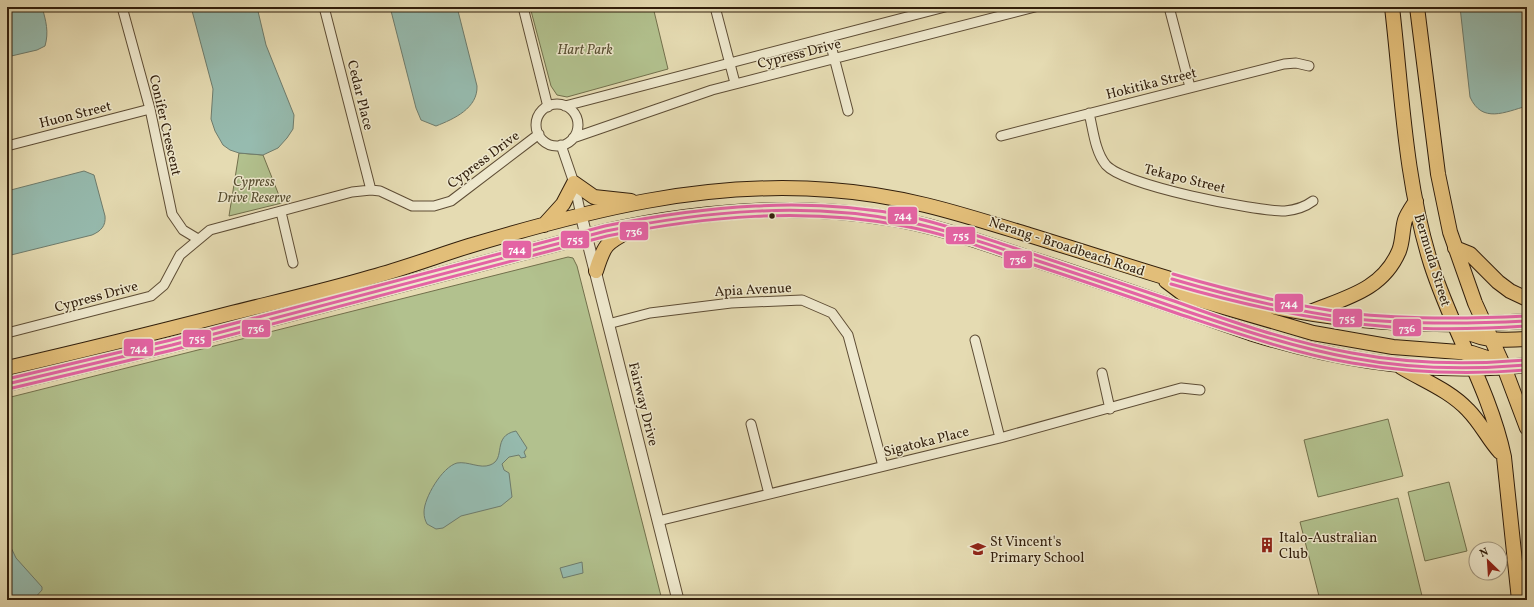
<svg xmlns="http://www.w3.org/2000/svg" width="1534" height="607" viewBox="0 0 1534 607" font-family="Vollkorn,serif">
  <style>
    .green { fill: #b2c18e; stroke: #72704c }
    .water { fill: #96bbaf; stroke: #6e7c6d }
    .lines { fill: none; stroke-linecap: round; stroke-linejoin: round }
    .minor-casing { stroke: #5e4d35; stroke-width: 11 }
    .tertiary-casing { stroke: #5e4d35; stroke-width: 13 }
    .primary-casing { stroke: #311e0b; stroke-width: 16 }
    .minor { stroke: #eee8cd; stroke-width: 9 }
    .tertiary { stroke: #eee8cd; stroke-width: 11 }
    .primary { stroke: #e2be79; stroke-width: 14 }
    .bus-1-casing { stroke: #eee8cd; stroke-width: 6 }
    .bus-2-casing { stroke: #eee8cd; stroke-width: 6 }
    .bus-3-casing { stroke: #eee8cd; stroke-width: 6 }
    .bus-1 { stroke: #e463a4; stroke-width: 3 }
    .bus-2 { stroke: #e463a4; stroke-width: 3 }
    .bus-3 { stroke: #e463a4; stroke-width: 3 }
    .bus-dot { fill: #311e0b; stroke: #eee8cd; stroke-width: 1.5 }
    .labels { text-anchor: middle; stroke-width: 3; stroke-linejoin: round; paint-order: stroke }
    .park-label { font-size: 14px; font-style: italic; fill: #584f32; stroke: #eee8cd }
    .street-label { font-size: 14px; fill: #311e0b; stroke: #eee8cd }
    .poi-label { font-size: 14px; fill: #311e0b; stroke: #eee8cd; text-anchor: start }
    .line-badge { stroke: #eee8cd; stroke-width: 1.5 }
    .badge-label { font-size: 11px; text-anchor: middle; font-weight: bold; fill: #fff }
  </style>
  <rect width="100%" height="100%" fill="#e5dbb2"/>
  <filter id="stains"><feTurbulence type="fractalNoise" baseFrequency=".005" numOctaves="4"/><feColorMatrix values="0 0 0 0 .2 0 0 0 0 .09 0 0 0 0 .02 0 0 0 .5 -.17"/></filter>
  <radialGradient id="worn" r=".72"><stop offset=".6" stop-color="#630" stop-opacity="0"/><stop offset="1" stop-color="#630" stop-opacity=".3"/></radialGradient>
  <!-- green -->
  <path class="green" d="M530,7H653L668,69L567,97L557,95L551,86Z
    M239,153L263,155L282,203L229,216Z
    M568,257L573,258L577,266L662,600H7V398Z
    M1388,419L1403,476L1318,497L1304,440Z
    M1449,482L1467,551L1425,561L1408,492Z
    M1398,498L1423,600H1320L1300,522Z"/>
  <!-- water -->
  <path class="water" d="M7,7H42C46,21 49,32 45,46L37,50L7,57Z
    M191,7H257L266,45L294,115L293,129L287,138L278,148L263,155L239,153L230,150L223,145L215,131L211,119L213,89Z
    M390,7H457L477,86C478,108 454,119 436,126L421,120L416,108Z
    M1460,7H1527V106C1505,112 1482,124 1470,97Z
    M84,171L94,175L105,216C106,226 101,231 92,235L7,256V191Z
    M516,431L527,448L524,452L526,457L521,458L519,455L509,457L502,464L504,470L509,473L512,497L501,506L461,516L443,528L436,529L427,524C425,520 424,517 424,512C424,498 442,467 457,463C468,461 480,469 490,465C507,459 491,436 516,431Z
    M7,539L16,558L42,587V590L33,600H7Z
    M582,562L583,573L563,578L560,568Z"/>
  <g class="lines">
    <defs>
      <path id="minor" d="M122,7L150,109L172,214L183,230L198,239
        M324,7L371,190
        M523,7L548,107
        M715,7L735,83
        M1169,7L1190,87
        M829,38L848,111
        M536 125a21 21 0 1 1 42 0a21 21 0 1 1-42 0Z
        M565,106L945,7
        M1089,113C1093,129 1095,152 1106,165C1125,186 1254,211 1285,211C1295,210 1305,207 1313,201
        M1001,136L1284,64L1296,63L1309,66
        M573,138L712,90L1035,7
        M561,145L574,183L581,215
        M7,146L150,109
        M281,212L293,263
        M608,324L650,313L731,303L802,300L832,313L848,335L883,466
        M7,333L151,296L164,285L180,255L210,230L352,192L371,190L380,191L412,206H434L451,201L539,134
        M975,340L1000,438
        M1102,373L1110,409
        M751,424L769,494
        M658,521L1000,438L1181,388L1200,390"/>
      <path id="tertiary" d="M581,215L678,600"/>
      <path id="primary" d="M1392,7C1402,93 1405,181 1431,264C1452,330 1490,390 1504,457L1519,600
        M1417,7L1438,174L1450,232L1475,303L1504,367L1527,428
        M544,225L563,204L574,183L594,197L631,201
        M1455,248L1470,254L1498,282L1510,291L1527,299
        M596,271C604,245 606,243 629,231
        M1166,281L1186,296L1313,333L1393,347L1472,353L1502,363
        M1308,313C1344,298 1382,291 1399,251C1403,241 1402,230 1405,220C1407,214 1412,207 1416,201
        M1454,325C1479,341 1498,341 1527,339
        M1401,367C1424,381 1449,390 1468,410C1481,423 1488,439 1500,452
        M7,368C81,351 154,333 228,314C276,302 325,291 372,277C405,268 437,256 469,246C589,210 705,180 831,190C903,195 961,214 1029,235C1094,255 1158,276 1224,295C1322,322 1425,329 1527,321
        M7,384L172,345L606,231C700,210 793,203 888,218C935,225 980,242 1026,257C1101,281 1175,307 1250,333C1339,361 1433,376 1527,365"/>
    </defs>
    <!-- minor casing -->
    <use href="#minor" class="minor-casing"/>
    <!-- tertiary casing -->
    <use href="#tertiary" class="tertiary-casing"/>
    <!-- primary casing -->
    <use href="#primary" class="primary-casing"/>
    <!-- minor -->
    <use href="#minor" class="minor"/>
    <!-- tertiary -->
    <use href="#tertiary" class="tertiary"/>
    <!-- primary -->
    <use href="#primary" class="primary"/>
    <defs>
      <path id="bus-1" d="M1172,279C1230,296 1288,310 1347,318C1407,325 1467,324 1527,321
        M7,384L172,345L606,231C705,211 808,201 908,222C948,230 987,244 1026,257C1075,273 1125,290 1174,307C1233,327 1291,347 1352,358C1410,369 1468,370 1527,365"/>
      <path id="bus-2" d="M1171,284C1243,305 1315,321 1391,327C1436,330 1482,329 1527,326
        M8,389L173,350L607,236C705,216 805,207 904,226C947,234 989,250 1031,264C1081,280 1130,297 1179,314C1236,333 1293,353 1352,363C1411,373 1468,375 1527,370"/>
      <path id="bus-3" d="M1173,274C1231,291 1289,305 1348,313C1408,320 1467,319 1527,316
        M7,379L171,340L605,226C704,206 807,196 907,216C949,225 989,240 1030,253C1078,269 1126,285 1174,301C1232,322 1290,342 1352,353C1410,364 1468,365 1527,360"/>
    </defs>
    <!-- bus-1 casing -->
    <use href="#bus-1" class="bus-1-casing"/>
    <!-- bus-2 casing -->
    <use href="#bus-2" class="bus-2-casing"/>
    <!-- bus-3 casing -->
    <use href="#bus-3" class="bus-3-casing"/>
    <!-- bus-1 -->
    <use href="#bus-1" class="bus-1"/>
    <!-- bus-2 -->
    <use href="#bus-2" class="bus-2"/>
    <!-- bus-3 -->
    <use href="#bus-3" class="bus-3"/>
  </g>
  <!-- icons -->
  <defs>
    <symbol id="building-bare" viewBox="-9 -9 18 18"><path d="M-4-6H4V6H1V3H-1V6H-4ZM-2.5-4.3h1.7v1.8h-1.7ZM.8-4.3h1.7v1.8H.8ZM-2.5-1h1.7V.8h-1.7ZM.8-1h1.7V.8H.8Z" fill="#8f2418" stroke="#eee8cd" stroke-width="2.5" paint-order="stroke"/></symbol>
    <symbol id="school-bare" viewBox="-9 -9 18 18"><path d="M0-5L7-2L0 1L-7-2ZM-4 1L0 2.5L4 1V4Q0 6-4 4Z" fill="#8f2418" stroke="#eee8cd" stroke-width="2.5" paint-order="stroke"/></symbol>
  </defs>
  <g fill-rule="evenodd">
    <use href="#building-bare" x="1256" y="534" width="22" height="22"/>
    <use href="#school-bare" x="967" y="538" width="22" height="22"/>
  </g>
  <!-- markers -->
  <circle class="bus-dot" cx="772" cy="216" r="3.5"/>
  <g class="labels">
    <!-- park labels -->
    <g class="park-label">
      <text x="585" y="54">Hart Park</text>
      <text x="254" y="186">Cypress<tspan x="254" dy="16">Drive Reserve</tspan></text>
    </g>
    <!-- street labels -->
    <g class="street-label">
      <text transform="translate(799 53) rotate(-14)" y="5">Cypress Drive</text>
      <text transform="translate(1151 83) rotate(-14)" y="5">Hokitika Street</text>
      <text transform="translate(361 95) rotate(76)" y="5">Cedar Place</text>
      <text transform="translate(75 114) rotate(-14)" y="5">Huon Street</text>
      <text transform="translate(166 125) rotate(77)" y="5">Conifer Crescent</text>
      <text transform="translate(483 159) rotate(-37)" y="5">Cypress Drive</text>
      <text transform="translate(1185 178) rotate(14)" y="5">Tekapo Street</text>
      <text transform="translate(1067 246) rotate(18)" y="5">Nerang - Broadbeach Road</text>
      <text transform="translate(1433 260) rotate(73)" y="5">Bermuda Street</text>
      <text transform="translate(753 289) rotate(-3)" y="5">Apia Avenue</text>
      <text transform="translate(96 296) rotate(-15)" y="5">Cypress Drive</text>
      <text transform="translate(644 404) rotate(76)" y="5">Fairway Drive</text>
      <text transform="translate(926 441) rotate(-14)" y="5">Sigatoka Place</text>
    </g>
    <!-- poi labels -->
    <g class="poi-label">
      <text x="1279" y="542">Italo-Australian<tspan x="1279" dy="16">Club</tspan></text>
      <text x="990" y="546">St Vincent's<tspan x="990" dy="16">Primary School</tspan></text>
    </g>
  </g>
  <g class="line-badge">
    <rect x="887" y="206" width="31" height="19" rx="4" fill="#e463a4"/>
    <rect x="619" y="221" width="30" height="20" rx="4" fill="#e463a4"/>
    <rect x="945" y="226" width="31" height="19" rx="4" fill="#e463a4"/>
    <rect x="560" y="230" width="30" height="19" rx="4" fill="#e463a4"/>
    <rect x="502" y="240" width="30" height="19" rx="4" fill="#e463a4"/>
    <rect x="1003" y="250" width="30" height="19" rx="4" fill="#e463a4"/>
    <rect x="1274" y="293" width="30" height="20" rx="4" fill="#e463a4"/>
    <rect x="1332" y="308" width="31" height="20" rx="4" fill="#e463a4"/>
    <rect x="1392" y="318" width="30" height="19" rx="4" fill="#e463a4"/>
    <rect x="241" y="319" width="30" height="19" rx="4" fill="#e463a4"/>
    <rect x="182" y="329" width="30" height="19" rx="4" fill="#e463a4"/>
    <rect x="123" y="338" width="31" height="19" rx="4" fill="#e463a4"/>
  </g>
  <g class="badge-label">
    <text x="903" y="219">744</text>
    <text x="634" y="235">736</text>
    <text x="961" y="239">755</text>
    <text x="575" y="243">755</text>
    <text x="517" y="253">744</text>
    <text x="1018" y="263">736</text>
    <text x="1289" y="307">744</text>
    <text x="1347" y="322">755</text>
    <text x="1407" y="332">736</text>
    <text x="256" y="332">736</text>
    <text x="197" y="342">755</text>
    <text x="139" y="352">744</text>
  </g>
  <!-- margin -->
  <rect width="1534" height="607" fill="none" stroke="#e5dbb2" stroke-width="24"/>
  <rect x="8" y="8" width="1518" height="591" fill="none" stroke="#311e0b" stroke-width="2"/>
  <rect x="12" y="12" width="1510" height="583" fill="none" stroke="#311e0b"/>
  <!-- north arrow -->
  <g transform="translate(1488 561) rotate(335)"><circle r="19" fill="#eee8cd" stroke="#a2977f"/>
  <path d="M0-3L7 15L0 10L-7 15Z" fill="#8f2418"/>
  <text y="-6" font-size="11" font-weight="bold" text-anchor="middle" fill="#311e0b">N</text>
  </g>
  <rect width="100%" height="100%" filter="url(#stains)"/>
  <rect width="100%" height="100%" fill="url(#worn)"/>
</svg>
